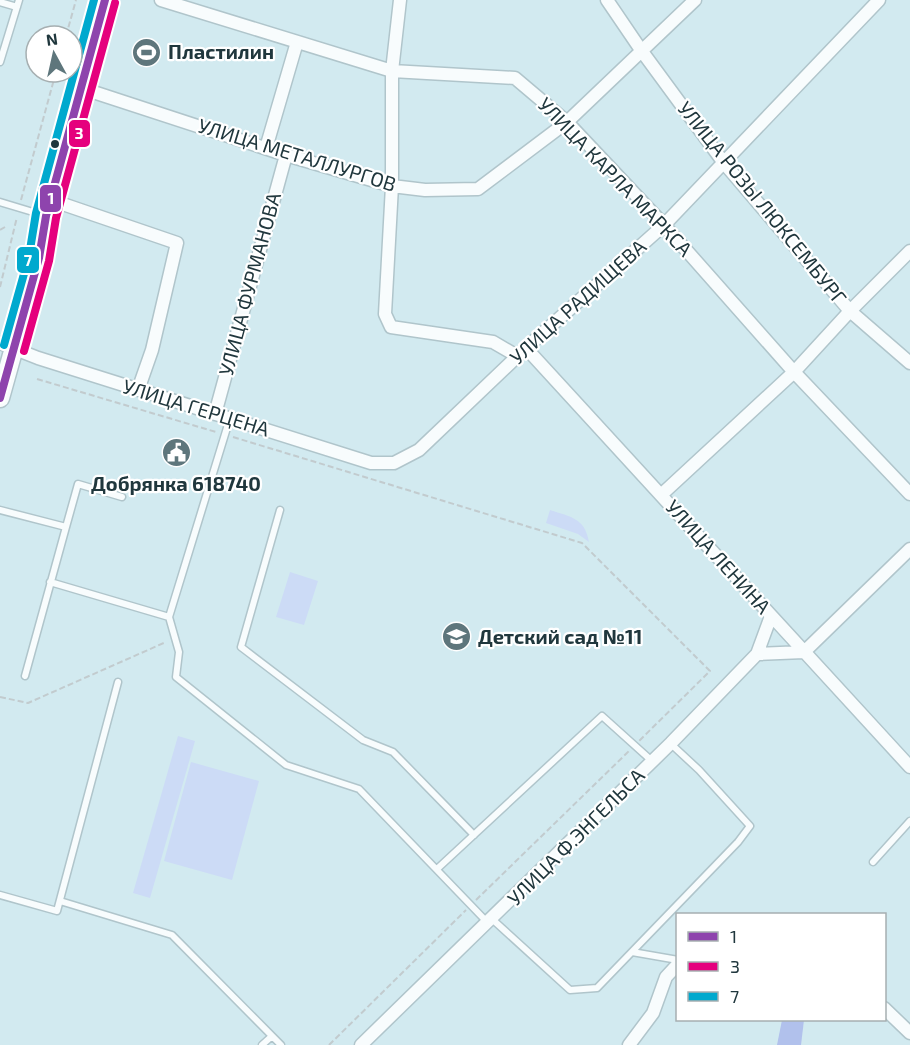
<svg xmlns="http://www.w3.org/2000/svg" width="910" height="1045" viewBox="0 0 910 1045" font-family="'Exo 2',sans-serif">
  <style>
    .green { fill: #ccdbf6 }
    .forest { fill: #b1c1ec }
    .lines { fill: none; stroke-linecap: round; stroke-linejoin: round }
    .lane-casing { stroke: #b0c5cb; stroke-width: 9 }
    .street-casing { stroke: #b0c5cb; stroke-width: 15 }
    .secondary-casing { stroke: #b0c5cb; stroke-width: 21 }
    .path { stroke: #c2cbce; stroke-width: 2; stroke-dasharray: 6 3; stroke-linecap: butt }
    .lane { stroke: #f8fcfd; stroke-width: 6 }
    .street { stroke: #f8fcfd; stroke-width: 12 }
    .secondary { stroke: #f8fcfd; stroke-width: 18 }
    .bus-1-casing { stroke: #fff; stroke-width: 12 }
    .bus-2-casing { stroke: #fff; stroke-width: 12 }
    .bus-3-casing { stroke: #fff; stroke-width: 12 }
    .bus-1 { stroke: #8e44ad; stroke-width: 8 }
    .bus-2 { stroke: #e5007d; stroke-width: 8 }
    .bus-3 { stroke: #00a9ce; stroke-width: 8 }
    .bus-dot { fill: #20373d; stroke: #fff; stroke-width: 2 }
    .labels { text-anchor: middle; stroke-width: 4.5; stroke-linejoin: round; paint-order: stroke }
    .poi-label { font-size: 20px; font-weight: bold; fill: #20373d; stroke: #fff; text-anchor: start }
    .street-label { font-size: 20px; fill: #20373d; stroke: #fff }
    .line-badge { stroke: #fff; stroke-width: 2 }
    .badge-label { font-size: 16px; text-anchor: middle; font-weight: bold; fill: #fff }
  </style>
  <rect width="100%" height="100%" fill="#d2eaf0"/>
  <!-- green -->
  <path class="green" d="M550,510C571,517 585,518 589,542L578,534L546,523Z
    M290,572L318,581L304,625L276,617Z
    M178,736L195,741L150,898L133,893Z
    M191,762L259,781L232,880L164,861Z"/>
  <!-- forest -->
  <path class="forest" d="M782,1020H804L801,1045H777Z"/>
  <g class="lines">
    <defs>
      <path id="lane" d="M0,2L17,7
        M0,62L19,0
        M0,202L43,215
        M230,418L169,617L179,652L176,677L286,765L359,789L488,923
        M0,510L66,527L25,676
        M280,510L241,647L363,740L393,752L474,835
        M66,527L78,484L122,497
        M50,582L169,617
        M873,862L910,821
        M437,869L602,716L652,761
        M0,895L57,911L118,682
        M60,901L172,935L281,1045
        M492,919L570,990L597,988L738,842L750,826L699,770L671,744
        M632,952L678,960
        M262,1045L272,1036"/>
      <path id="street" d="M161,0L392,71L515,78L567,122L664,225L794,372L910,494
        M400,0L392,71V186L385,314L391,327L493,342L517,356
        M607,0L641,50L724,163L850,311L910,363
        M81,88L286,155L392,186L425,190L478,189L567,122L695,0
        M266,148L297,42
        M51,200L177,243L152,350L138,390
        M0,343L38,358L371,463H394L419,450L526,348L664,225L879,0
        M526,348L910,767
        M215,414L286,155
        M661,495L794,372L850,311L910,251
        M757,654L804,652L910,549
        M884,1008L910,1033
        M361,1045L671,743L757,654L771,616
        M629,1045L653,1013L666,977L678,964"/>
      <path id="secondary" d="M0,398L39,258L46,216L105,0"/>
    </defs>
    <!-- lane casing -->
    <use href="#lane" class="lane-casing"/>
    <!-- street casing -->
    <use href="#street" class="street-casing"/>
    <!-- secondary casing -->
    <use href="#secondary" class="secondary-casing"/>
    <!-- path -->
    <path class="path" d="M66,36L76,0
      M21,200L56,72
      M0,230L5,227
      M0,287L17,217
      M37,379L216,432
      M233,437L582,543L710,671L639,741
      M0,697L28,703L166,642
      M476,900L629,751
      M329,1045L466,910"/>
    <!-- lane -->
    <use href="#lane" class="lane"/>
    <!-- street -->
    <use href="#street" class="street"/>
    <!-- secondary -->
    <use href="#secondary" class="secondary"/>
    <defs>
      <path id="bus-1" d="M0,398L39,258L46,216L105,0"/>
      <path id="bus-2" d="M24,351L49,261L56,218L115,3"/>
      <path id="bus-3" d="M4,345L29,256L36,213L94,0"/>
    </defs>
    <!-- bus-1 casing -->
    <use href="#bus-1" class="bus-1-casing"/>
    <!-- bus-2 casing -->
    <use href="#bus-2" class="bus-2-casing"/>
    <!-- bus-3 casing -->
    <use href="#bus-3" class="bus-3-casing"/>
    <!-- bus-1 -->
    <use href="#bus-1" class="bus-1"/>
    <!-- bus-2 -->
    <use href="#bus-2" class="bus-2"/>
    <!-- bus-3 -->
    <use href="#bus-3" class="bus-3"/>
  </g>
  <!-- icons -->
  <defs>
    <symbol id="stadium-disc" viewBox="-11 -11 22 22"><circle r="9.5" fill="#5e767c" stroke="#fff"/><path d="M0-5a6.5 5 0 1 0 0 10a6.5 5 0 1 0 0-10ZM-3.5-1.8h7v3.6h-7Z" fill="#fff"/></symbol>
    <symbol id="civic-disc" viewBox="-11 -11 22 22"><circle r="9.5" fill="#5e767c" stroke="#fff"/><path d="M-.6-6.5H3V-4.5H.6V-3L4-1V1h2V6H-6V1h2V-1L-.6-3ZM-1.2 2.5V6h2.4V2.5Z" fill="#fff"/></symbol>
    <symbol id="school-disc" viewBox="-11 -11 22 22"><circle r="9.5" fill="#5e767c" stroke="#fff"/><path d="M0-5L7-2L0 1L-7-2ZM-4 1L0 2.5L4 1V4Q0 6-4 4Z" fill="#fff"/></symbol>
  </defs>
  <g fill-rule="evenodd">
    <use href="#stadium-disc" x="130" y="36" width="33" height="33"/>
    <use href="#civic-disc" x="160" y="436" width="33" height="33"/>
    <use href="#school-disc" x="440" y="620" width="33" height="33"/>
  </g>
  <!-- markers -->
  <circle class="bus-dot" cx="55" cy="144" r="5"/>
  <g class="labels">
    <!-- poi labels -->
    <g class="poi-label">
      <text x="168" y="59">Пластилин</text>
      <text x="176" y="491" text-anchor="middle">Добрянка 618740</text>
      <text x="478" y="644">Детский сад №11</text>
    </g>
    <!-- street labels -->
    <g class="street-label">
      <text transform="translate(297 155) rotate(17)" y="7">УЛИЦА МЕТАЛЛУРГОВ</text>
      <text transform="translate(615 177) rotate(46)" y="7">УЛИЦА КАРЛА МАРКСА</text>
      <text transform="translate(762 203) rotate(51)" y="7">УЛИЦА РОЗЫ ЛЮКСЕМБУРГ</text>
      <text transform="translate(250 284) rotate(-75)" y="7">УЛИЦА ФУРМАНОВА</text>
      <text transform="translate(578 302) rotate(-42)" y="7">УЛИЦА РАДИЩЕВА</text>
      <text transform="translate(196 408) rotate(17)" y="7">УЛИЦА ГЕРЦЕНА</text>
      <text transform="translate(718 557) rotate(48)" y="7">УЛИЦА ЛЕНИНА</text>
      <text transform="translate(576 837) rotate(-45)" y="7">УЛИЦА Ф.ЭНГЕЛЬСА</text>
    </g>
  </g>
  <g class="line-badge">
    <rect x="68" y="119" width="23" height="29" rx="6" fill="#e5007d"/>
    <rect x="39" y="184" width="23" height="29" rx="6" fill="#8e44ad"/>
    <rect x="16" y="246" width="24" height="28" rx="6" fill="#00a9ce"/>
  </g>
  <g class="badge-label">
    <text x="79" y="139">3</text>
    <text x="51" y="204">1</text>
    <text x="28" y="266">7</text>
  </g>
  <!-- legend -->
  <rect x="676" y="913" width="210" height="108" fill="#ffffff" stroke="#a6afb1" stroke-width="1.5"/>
  <rect x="688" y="932" width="30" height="9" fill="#8e44ad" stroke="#a6afb1" stroke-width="1.5"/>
  <text x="730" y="943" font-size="18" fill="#20373d">1</text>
  <rect x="688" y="962" width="30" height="9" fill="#e5007d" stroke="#a6afb1" stroke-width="1.5"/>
  <text x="730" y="973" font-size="18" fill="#20373d">3</text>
  <rect x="688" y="992" width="30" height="9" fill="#00a9ce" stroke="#a6afb1" stroke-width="1.5"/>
  <text x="730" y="1003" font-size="18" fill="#20373d">7</text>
  <!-- north arrow -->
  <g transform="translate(54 54) rotate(352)"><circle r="28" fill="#ffffff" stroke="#a6afb1" stroke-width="1.5"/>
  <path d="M0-4.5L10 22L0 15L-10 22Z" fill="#5e767c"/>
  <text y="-9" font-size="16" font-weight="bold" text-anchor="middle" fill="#20373d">N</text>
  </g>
</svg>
